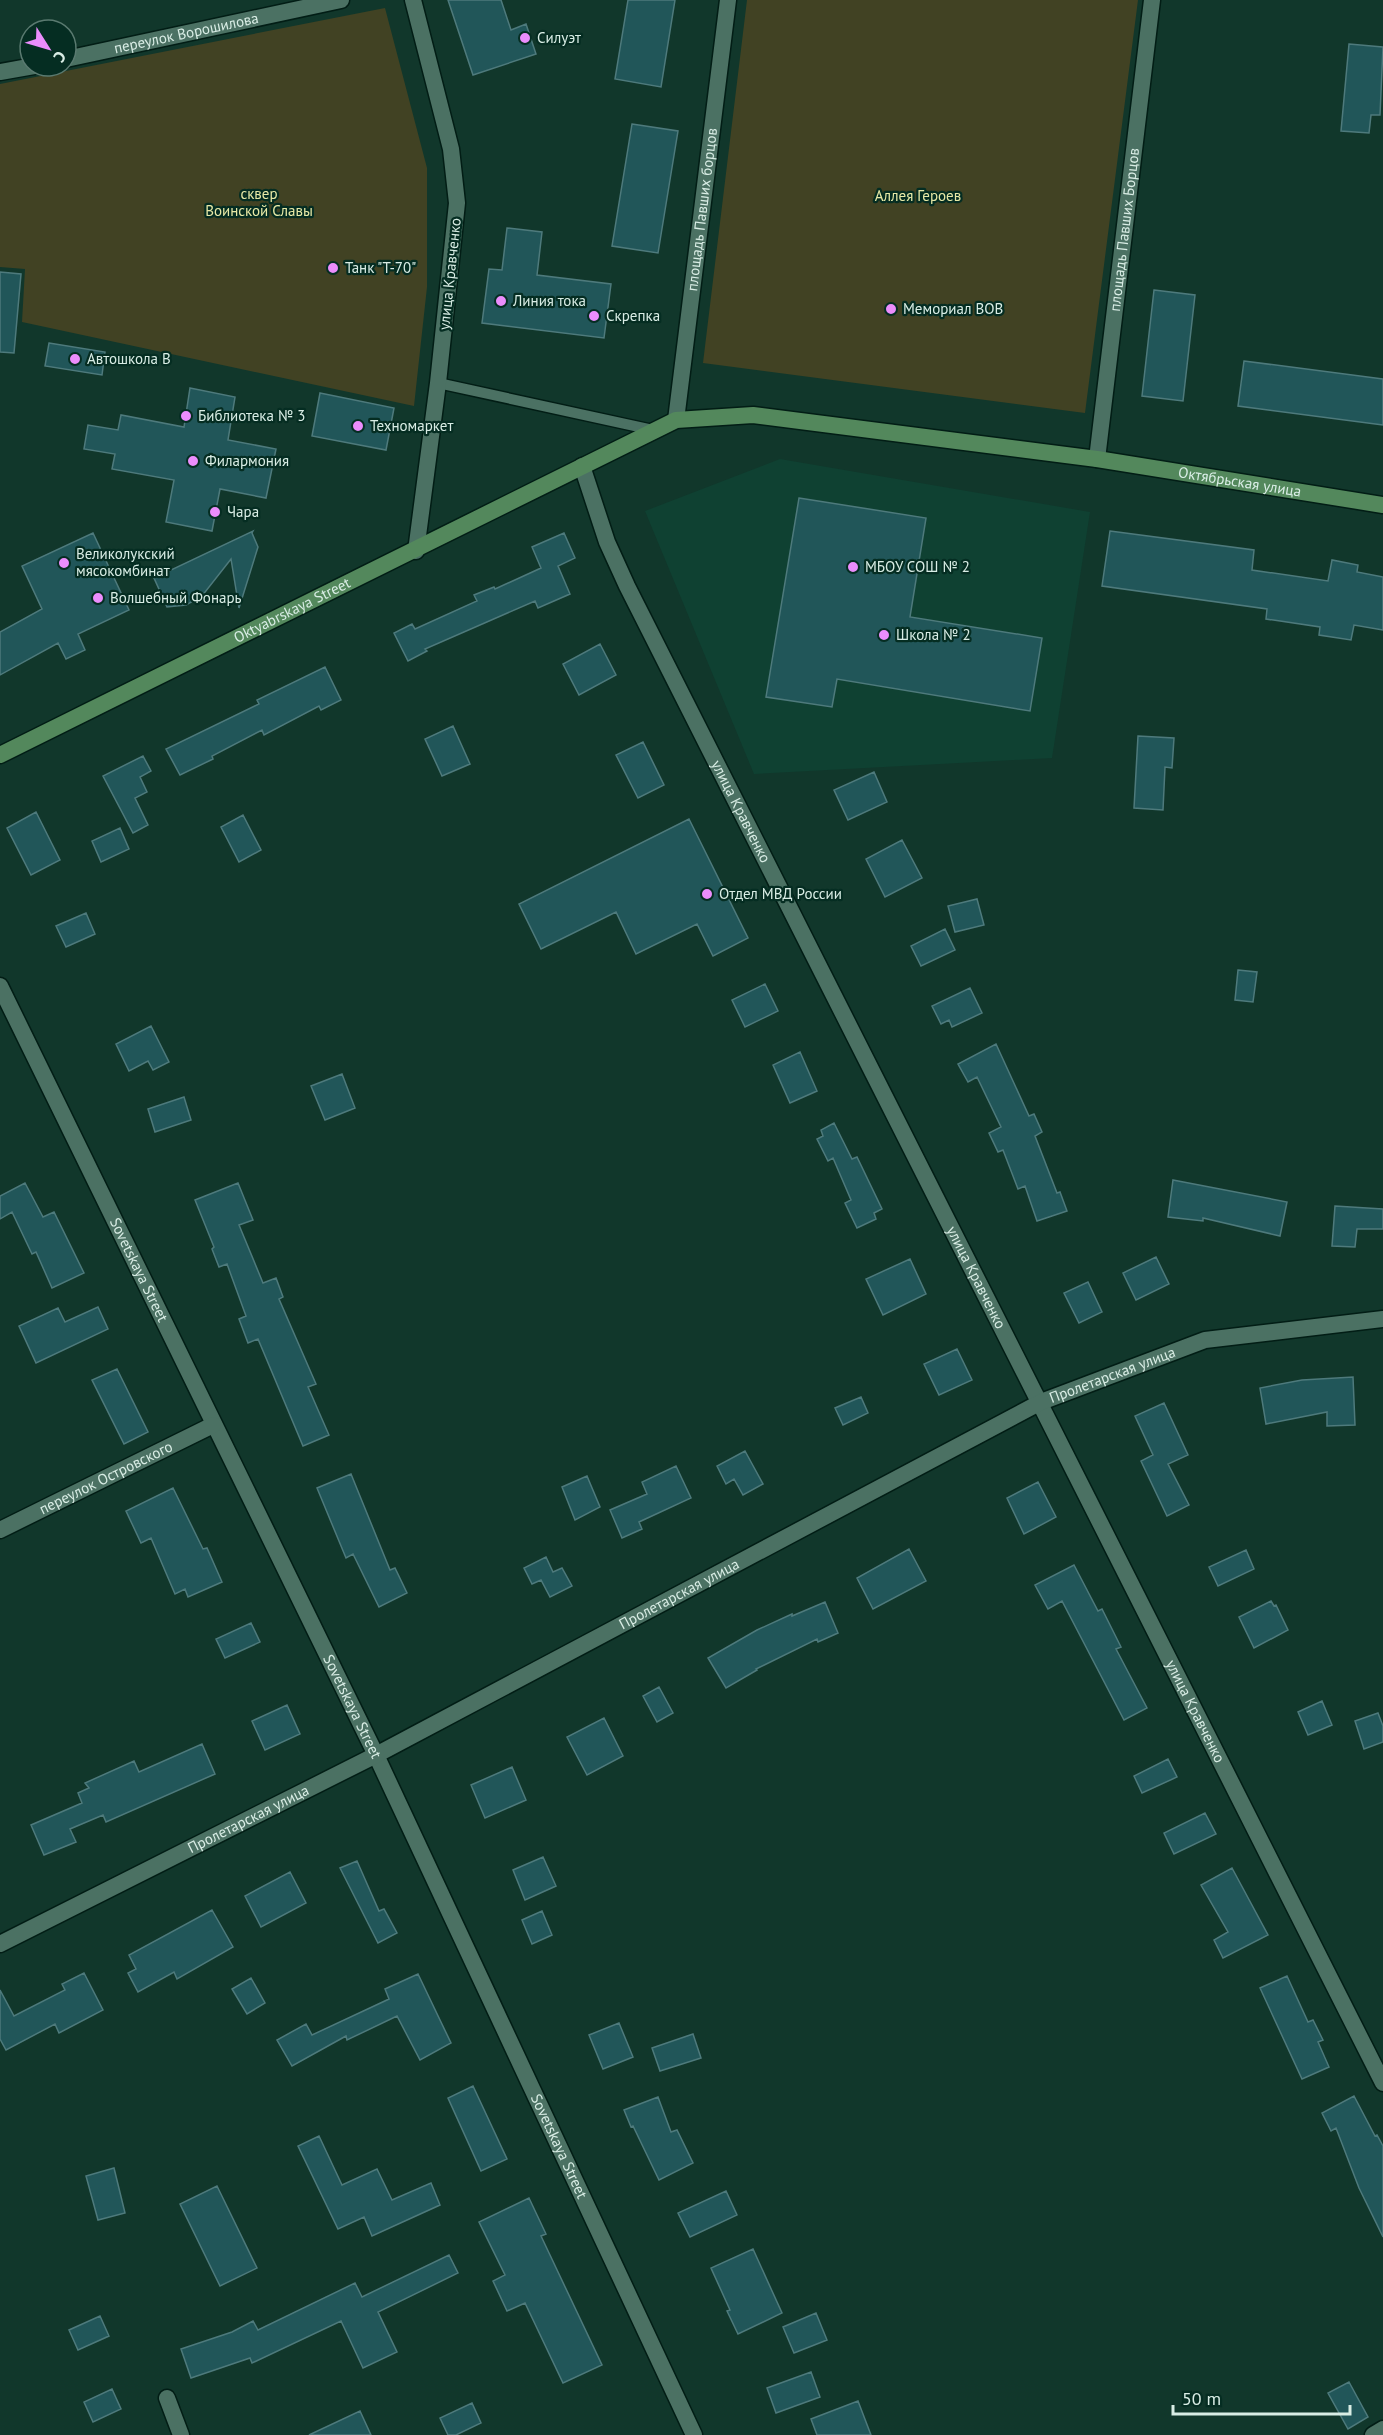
<svg xmlns="http://www.w3.org/2000/svg" width="1383" height="2435" viewBox="0 0 1383 2435" font-family="'PT Sans',sans-serif">
  <style>
    .built { fill: #0f4132 }
    .green { fill: #414223 }
    .building { fill: #215659; stroke: #4e7a7c; stroke-width: 1.5 }
    .lines { fill: none; stroke-linecap: round; stroke-linejoin: round }
    .service-casing { stroke: #021d15; stroke-width: 13 }
    .minor-casing { stroke: #021d15; stroke-width: 19 }
    .secondary-casing { stroke: #021d15; stroke-width: 19 }
    .service { stroke: #4b7163; stroke-width: 10 }
    .minor { stroke: #4b7163; stroke-width: 16 }
    .secondary { stroke: #53885c; stroke-width: 16 }
    .poi-dot { fill: #eb8dfc; stroke: #052d22; stroke-width: 2 }
    .labels { text-anchor: middle; stroke-width: 4.5; stroke-linejoin: round; paint-order: stroke }
    .street-label { font-size: 15px; fill: #d9ede5; stroke: #052d22 }
    .poi-label { font-size: 15px; fill: #d9ede5; stroke: #052d22; text-anchor: start }
    .park-label { font-size: 15px; fill: #e8e9a6; stroke: #052d22 }
  </style>
  <rect width="100%" height="100%" fill="#11372b"/>
  <!-- built -->
  <path class="built" d="M780,459L1090,512L1052,758L754,774L645,511Z"/>
  <!-- green -->
  <path class="green" d="M747,0H1138L1085,413L703,363Z
    M385,8L427,168V287L414,406L22,322L25,269L0,267V84Z"/>
  <!-- building -->
  <path class="building" d="M448,0H501L511,30L526,24L536,54L473,75Z
    M628,0H675L661,87L615,79Z
    M1349,44L1383,47L1380,115H1371L1369,133L1341,131Z
    M632,124L678,131L658,253L612,246Z
    M507,228L542,232L537,275L611,284L604,338L482,323L489,269L502,270Z
    M0,272L21,274L14,353L0,352Z
    M1154,290L1195,295L1183,401L1142,396Z
    M49,343L105,352L102,375L45,366Z
    M1244,361L1383,379V425L1238,406Z
    M190,388L235,397L228,440L276,449L266,498L220,489L212,531L166,522L174,480L112,469L115,454L84,449L88,425L118,430L121,415L184,427Z
    M320,393L394,408L386,450L312,436Z
    M799,498L926,518L910,617L1042,638L1030,711L837,679L832,707L766,697Z
    M253,531L252,533L258,547L239,608L231,559L202,596L186,605L167,607L154,578Z
    M1110,531L1254,550L1252,570L1328,581L1332,560L1358,565L1357,572L1383,577V630L1354,625L1351,640L1319,635L1320,627L1266,619L1267,609L1102,586Z
    M93,533L129,610L78,634L85,650L66,659L58,643L0,675V632L42,609L22,566Z
    M564,533L575,558L558,566L570,594L538,608L535,601L425,649L427,651L408,661L394,633L412,624L415,629L477,601L474,595L494,587L495,589L541,568L532,547Z
    M600,644L616,675L579,695L563,664Z
    M325,667L341,700L321,710L319,706L264,735L262,730L212,756L213,759L180,775L166,749L259,704L257,700Z
    M453,726L470,764L442,776L425,739Z
    M1138,736L1174,738L1172,768L1165,767L1163,810L1134,808Z
    M643,742L664,785L638,798L616,755Z
    M143,756L151,771L140,777L147,792L135,798L148,825L133,833L103,776Z
    M874,772L887,802L848,820L834,790Z
    M36,812L60,860L31,875L7,828Z
    M243,815L261,850L239,862L221,827Z
    M689,819L748,938L713,956L697,924L636,954L616,912L541,949L519,904Z
    M120,828L129,849L101,862L92,841Z
    M902,840L922,878L885,897L866,859Z
    M977,899L984,925L955,932L948,906Z
    M86,913L95,934L66,947L56,926Z
    M945,929L955,950L921,966L911,946Z
    M1238,970L1257,972L1253,1002L1235,1000Z
    M765,984L778,1011L745,1027L732,1000Z
    M970,988L982,1013L952,1027L949,1020L941,1024L932,1006Z
    M151,1026L169,1062L153,1070L148,1061L129,1071L116,1044Z
    M996,1044L1029,1116L1034,1114L1042,1132L1035,1136L1057,1193L1060,1192L1067,1211L1037,1221L1025,1186L1018,1189L1003,1150L998,1152L989,1133L1001,1127L977,1077L968,1082L958,1064Z
    M800,1052L817,1091L790,1103L773,1065Z
    M342,1074L355,1108L325,1120L311,1086Z
    M184,1097L191,1120L155,1132L148,1109Z
    M834,1123L852,1159L857,1157L882,1209L874,1213L876,1219L857,1228L845,1203L851,1200L833,1158L828,1161L817,1139L823,1136L821,1130Z
    M1173,1180L1287,1202L1280,1236L1203,1218V1221L1168,1217Z
    M25,1183L43,1217L54,1212L84,1273L52,1288L36,1252L32,1254L12,1212L0,1219V1196Z
    M238,1183L253,1220L239,1225L263,1283L276,1278L283,1297L279,1299L316,1384L308,1387L329,1435L303,1446L258,1339L248,1343L239,1319L246,1316L227,1264L219,1267L212,1249L214,1247L195,1200Z
    M1335,1206L1383,1209V1229H1357L1355,1247L1332,1246Z
    M1156,1257L1169,1284L1136,1300L1123,1273Z
    M910,1259L926,1294L883,1315L866,1279Z
    M1088,1282L1102,1312L1079,1323L1064,1293Z
    M98,1307L108,1329L36,1363L19,1326L58,1308L65,1322Z
    M957,1349L972,1380L939,1395L924,1364Z
    M117,1369L148,1432L124,1444L92,1380Z
    M1353,1377L1355,1425L1327,1426V1412L1266,1424L1260,1388L1302,1380Z
    M861,1397L868,1413L843,1425L835,1408Z
    M1164,1403L1188,1455L1168,1464L1189,1505L1167,1516L1141,1461L1153,1455L1135,1416Z
    M745,1451L763,1484L743,1495L734,1479L726,1484L717,1466Z
    M676,1466L691,1498L639,1522L642,1529L622,1538L610,1510L647,1494L642,1482Z
    M351,1474L390,1570L395,1568L407,1593L379,1607L353,1554L346,1558L317,1488Z
    M587,1476L600,1507L575,1520L562,1487Z
    M1038,1482L1056,1517L1024,1534L1007,1498Z
    M173,1488L203,1549L207,1548L222,1582L188,1597L185,1589L175,1594L151,1538L141,1543L126,1511Z
    M909,1549L926,1581L873,1609L857,1578Z
    M1246,1550L1254,1569L1218,1586L1209,1567Z
    M546,1557L553,1572L562,1568L572,1586L550,1597L541,1580L532,1584L524,1568Z
    M1074,1565L1098,1611L1102,1609L1121,1647L1116,1649L1147,1708L1124,1720L1062,1601L1048,1609L1035,1585Z
    M1271,1601L1274,1606L1276,1605L1288,1630L1254,1648L1239,1617Z
    M825,1602L838,1633L818,1642L817,1639L756,1669L757,1670L726,1688L708,1658L757,1630L792,1614V1616Z
    M251,1623L260,1642L225,1658L216,1639Z
    M659,1687L673,1713L657,1722L643,1696Z
    M1322,1701L1332,1725L1308,1735L1298,1712Z
    M287,1705L300,1734L265,1750L252,1721Z
    M1378,1713L1383,1726V1742L1364,1749L1355,1721Z
    M604,1718L623,1756L587,1775L567,1737Z
    M202,1744L215,1774L106,1822L103,1815L70,1829L76,1842L44,1855L31,1825L82,1803L78,1793L89,1788L85,1783L134,1761L139,1772Z
    M1168,1759L1177,1777L1142,1793L1134,1776Z
    M512,1767L526,1800L485,1818L471,1785Z
    M1205,1813L1216,1834L1174,1854L1164,1833Z
    M543,1857L556,1886L525,1900L513,1870Z
    M357,1861L379,1911L384,1909L397,1933L378,1943L340,1868Z
    M1232,1868L1268,1935L1223,1958L1214,1940L1228,1932L1201,1885Z
    M290,1872L306,1903L261,1927L245,1896Z
    M212,1910L233,1947L177,1979L174,1972L138,1992L128,1973L136,1969L129,1955Z
    M542,1911L552,1935L532,1944L522,1920Z
    M84,1973L103,2010L59,2033L55,2024L6,2050L0,2039V1990L14,2016L65,1990L62,1984Z
    M418,1974L451,2043L420,2060L397,2016L347,2040L346,2036L292,2066L277,2040L306,2024L312,2035L389,1999L385,1989Z
    M1287,1976L1308,2022L1313,2020L1323,2040L1318,2042L1329,2067L1302,2079L1260,1988Z
    M251,1978L265,2003L247,2014L232,1989Z
    M619,2023L633,2057L603,2069L589,2035Z
    M693,2034L701,2058L660,2071L652,2048Z
    M473,2086L507,2159L481,2171L448,2098Z
    M1354,2096L1375,2136L1377,2135L1383,2146V2237L1359,2188L1336,2128L1331,2131L1322,2113Z
    M658,2097L671,2132L677,2130L693,2163L659,2180L633,2126L631,2127L624,2110Z
    M319,2136L342,2185L377,2169L392,2200L431,2183L440,2205L372,2236L364,2217L338,2229L298,2146Z
    M114,2168L125,2213L98,2220L86,2176Z
    M217,2186L257,2268L220,2286L180,2204Z
    M726,2191L737,2215L690,2237L678,2213Z
    M529,2198L546,2234L541,2236L602,2365L563,2383L525,2303L507,2311L493,2281L505,2275L479,2222Z
    M753,2249L782,2313L738,2334L727,2311L730,2310L711,2268Z
    M449,2255L458,2273L378,2312L397,2352L363,2368L341,2321L252,2363L250,2358L191,2378L181,2349L232,2332L253,2321L258,2330L355,2283L362,2297Z
    M816,2313L827,2340L794,2353L783,2327Z
    M100,2316L109,2336L78,2350L69,2330Z
    M811,2372L820,2397L776,2413L767,2388Z
    M1349,2382L1368,2417L1348,2429L1328,2393Z
    M112,2389L121,2409L93,2422L84,2402Z
    M858,2401L871,2435H817L811,2419Z
    M472,2403L481,2423L456,2435H448L440,2418Z
    M360,2411L371,2435H309Z"/>
  <g class="lines">
    <defs>
      <path id="service" d="M438,383L653,430"/>
      <g id="minor">
        <path d="M413,0L451,149L457,203L438,383L416,551"/>
        <path id="s1" d="M66,59L341,0"/>
        <path d="M0,72L34,66"/>
        <path id="s2" d="M676,420L728,0"/>
        <path id="s3" d="M1097,459L1152,0"/>
        <path id="s4" d="M582,466L607,542L627,586L1383,2083"/>
        <path id="s5" d="M0,986L376,1755L694,2435"/>
        <path id="s6" d="M0,1530L213,1425"/>
        <path id="s7" d="M0,1944L376,1755L1041,1402L1205,1340L1383,1319"/>
        <path d="M167,2398L181,2435"/>
        <path d="M1373,2435L1383,2429"/>
      </g>
      <g id="secondary">
        <path id="s8" d="M0,755L676,420L753,415L1097,459L1383,505"/>
      </g>
    </defs>
    <!-- service casing -->
    <use href="#service" class="service-casing"/>
    <!-- minor casing -->
    <use href="#minor" class="minor-casing"/>
    <!-- secondary casing -->
    <use href="#secondary" class="secondary-casing"/>
    <!-- service -->
    <use href="#service" class="service"/>
    <!-- minor -->
    <use href="#minor" class="minor"/>
    <!-- secondary -->
    <use href="#secondary" class="secondary"/>
  </g>
  <!-- markers -->
  <g class="poi-dot">
    <circle cx="525" cy="38" r="6"/>
    <circle cx="333" cy="268" r="6"/>
    <circle cx="501" cy="301" r="6"/>
    <circle cx="891" cy="309" r="6"/>
    <circle cx="594" cy="316" r="6"/>
    <circle cx="75" cy="359" r="6"/>
    <circle cx="186" cy="416" r="6"/>
    <circle cx="358" cy="426" r="6"/>
    <circle cx="193" cy="461" r="6"/>
    <circle cx="215" cy="512" r="6"/>
    <circle cx="64" cy="563" r="6"/>
    <circle cx="853" cy="567" r="6"/>
    <circle cx="98" cy="598" r="6"/>
    <circle cx="884" cy="635" r="6"/>
    <circle cx="707" cy="894" r="6"/>
  </g>
  <g class="labels">
    <!-- street labels -->
    <g class="street-label">
      <text dy="5" stroke="none"><textPath href="#s1" startOffset="123">переулок Ворошилова</textPath></text>
      <text dy="5" stroke="none"><textPath href="#s2" startOffset="212">площадь Павших борцов</textPath></text>
      <text dy="5" stroke="none"><textPath href="#s3" startOffset="231">площадь Павших Борцов</textPath></text>
      <text transform="translate(450 274) rotate(-84)" y="5">улица Кравченко</text>
      <text dy="5" stroke="none"><textPath href="#s8" startOffset="1323">Октябрьская улица</textPath></text>
      <text dy="5" stroke="none"><textPath href="#s8" startOffset="326">Oktyabrskaya Street</textPath></text>
      <text dy="5" stroke="none"><textPath href="#s4" startOffset="381">улица Кравченко</textPath></text>
      <text dy="5" stroke="none"><textPath href="#s5" startOffset="316">Sovetskaya Street</textPath></text>
      <text dy="5" stroke="none"><textPath href="#s4" startOffset="903">улица Кравченко</textPath></text>
      <text dy="5" stroke="none"><textPath href="#s7" startOffset="1250">Пролетарская улица</textPath></text>
      <text dy="5" stroke="none"><textPath href="#s6" startOffset="118">переулок Островского</textPath></text>
      <text dy="5" stroke="none"><textPath href="#s7" startOffset="764">Пролетарская улица</textPath></text>
      <text dy="5" stroke="none"><textPath href="#s5" startOffset="802">Sovetskaya Street</textPath></text>
      <text dy="5" stroke="none"><textPath href="#s4" startOffset="1389">улица Кравченко</textPath></text>
      <text dy="5" stroke="none"><textPath href="#s7" startOffset="278">Пролетарская улица</textPath></text>
      <text dy="5" stroke="none"><textPath href="#s5" startOffset="1288">Sovetskaya Street</textPath></text>
    </g>
    <!-- poi labels -->
    <g class="poi-label">
      <text x="537" y="43">Силуэт</text>
      <text x="345" y="273">Танк "Т-70"</text>
      <text x="513" y="306">Линия тока</text>
      <text x="903" y="314">Мемориал ВОВ</text>
      <text x="606" y="321">Скрепка</text>
      <text x="87" y="364">Автошкола В</text>
      <text x="198" y="421">Библиотека № 3</text>
      <text x="370" y="431">Техномаркет</text>
      <text x="205" y="466">Филармония</text>
      <text x="227" y="517">Чара</text>
      <text x="76" y="559">Великолукский<tspan x="76" dy="17">мясокомбинат</tspan></text>
      <text x="865" y="572">МБОУ СОШ № 2</text>
      <text x="110" y="603">Волшебный Фонарь</text>
      <text x="896" y="640">Школа № 2</text>
      <text x="719" y="899">Отдел МВД России</text>
    </g>
    <!-- park labels -->
    <g class="park-label">
      <text x="259" y="199">сквер<tspan x="259" dy="17">Воинской Славы</tspan></text>
      <text x="918" y="201">Аллея Героев</text>
    </g>
  </g>
  <!-- north arrow -->
  <g transform="translate(48 48) rotate(127)"><circle r="28" fill="#052d22" stroke="#5a7a70" stroke-width="1.5"/>
  <path d="M0-4.5L10 22L0 15L-10 22Z" fill="#eb8dfc"/>
  <text y="-9" font-size="16" font-weight="bold" text-anchor="middle" fill="#d9ede5">С</text>
  </g>
  <!-- scale -->
  <path d="M1173 2405v9h177v-9" fill="none" stroke="#d9ede5" stroke-width="3"/>
  <text x="1182" y="2405" font-size="18" fill="#d9ede5" stroke="#052d22" stroke-width="4.5" paint-order="stroke">50 m</text>
</svg>
